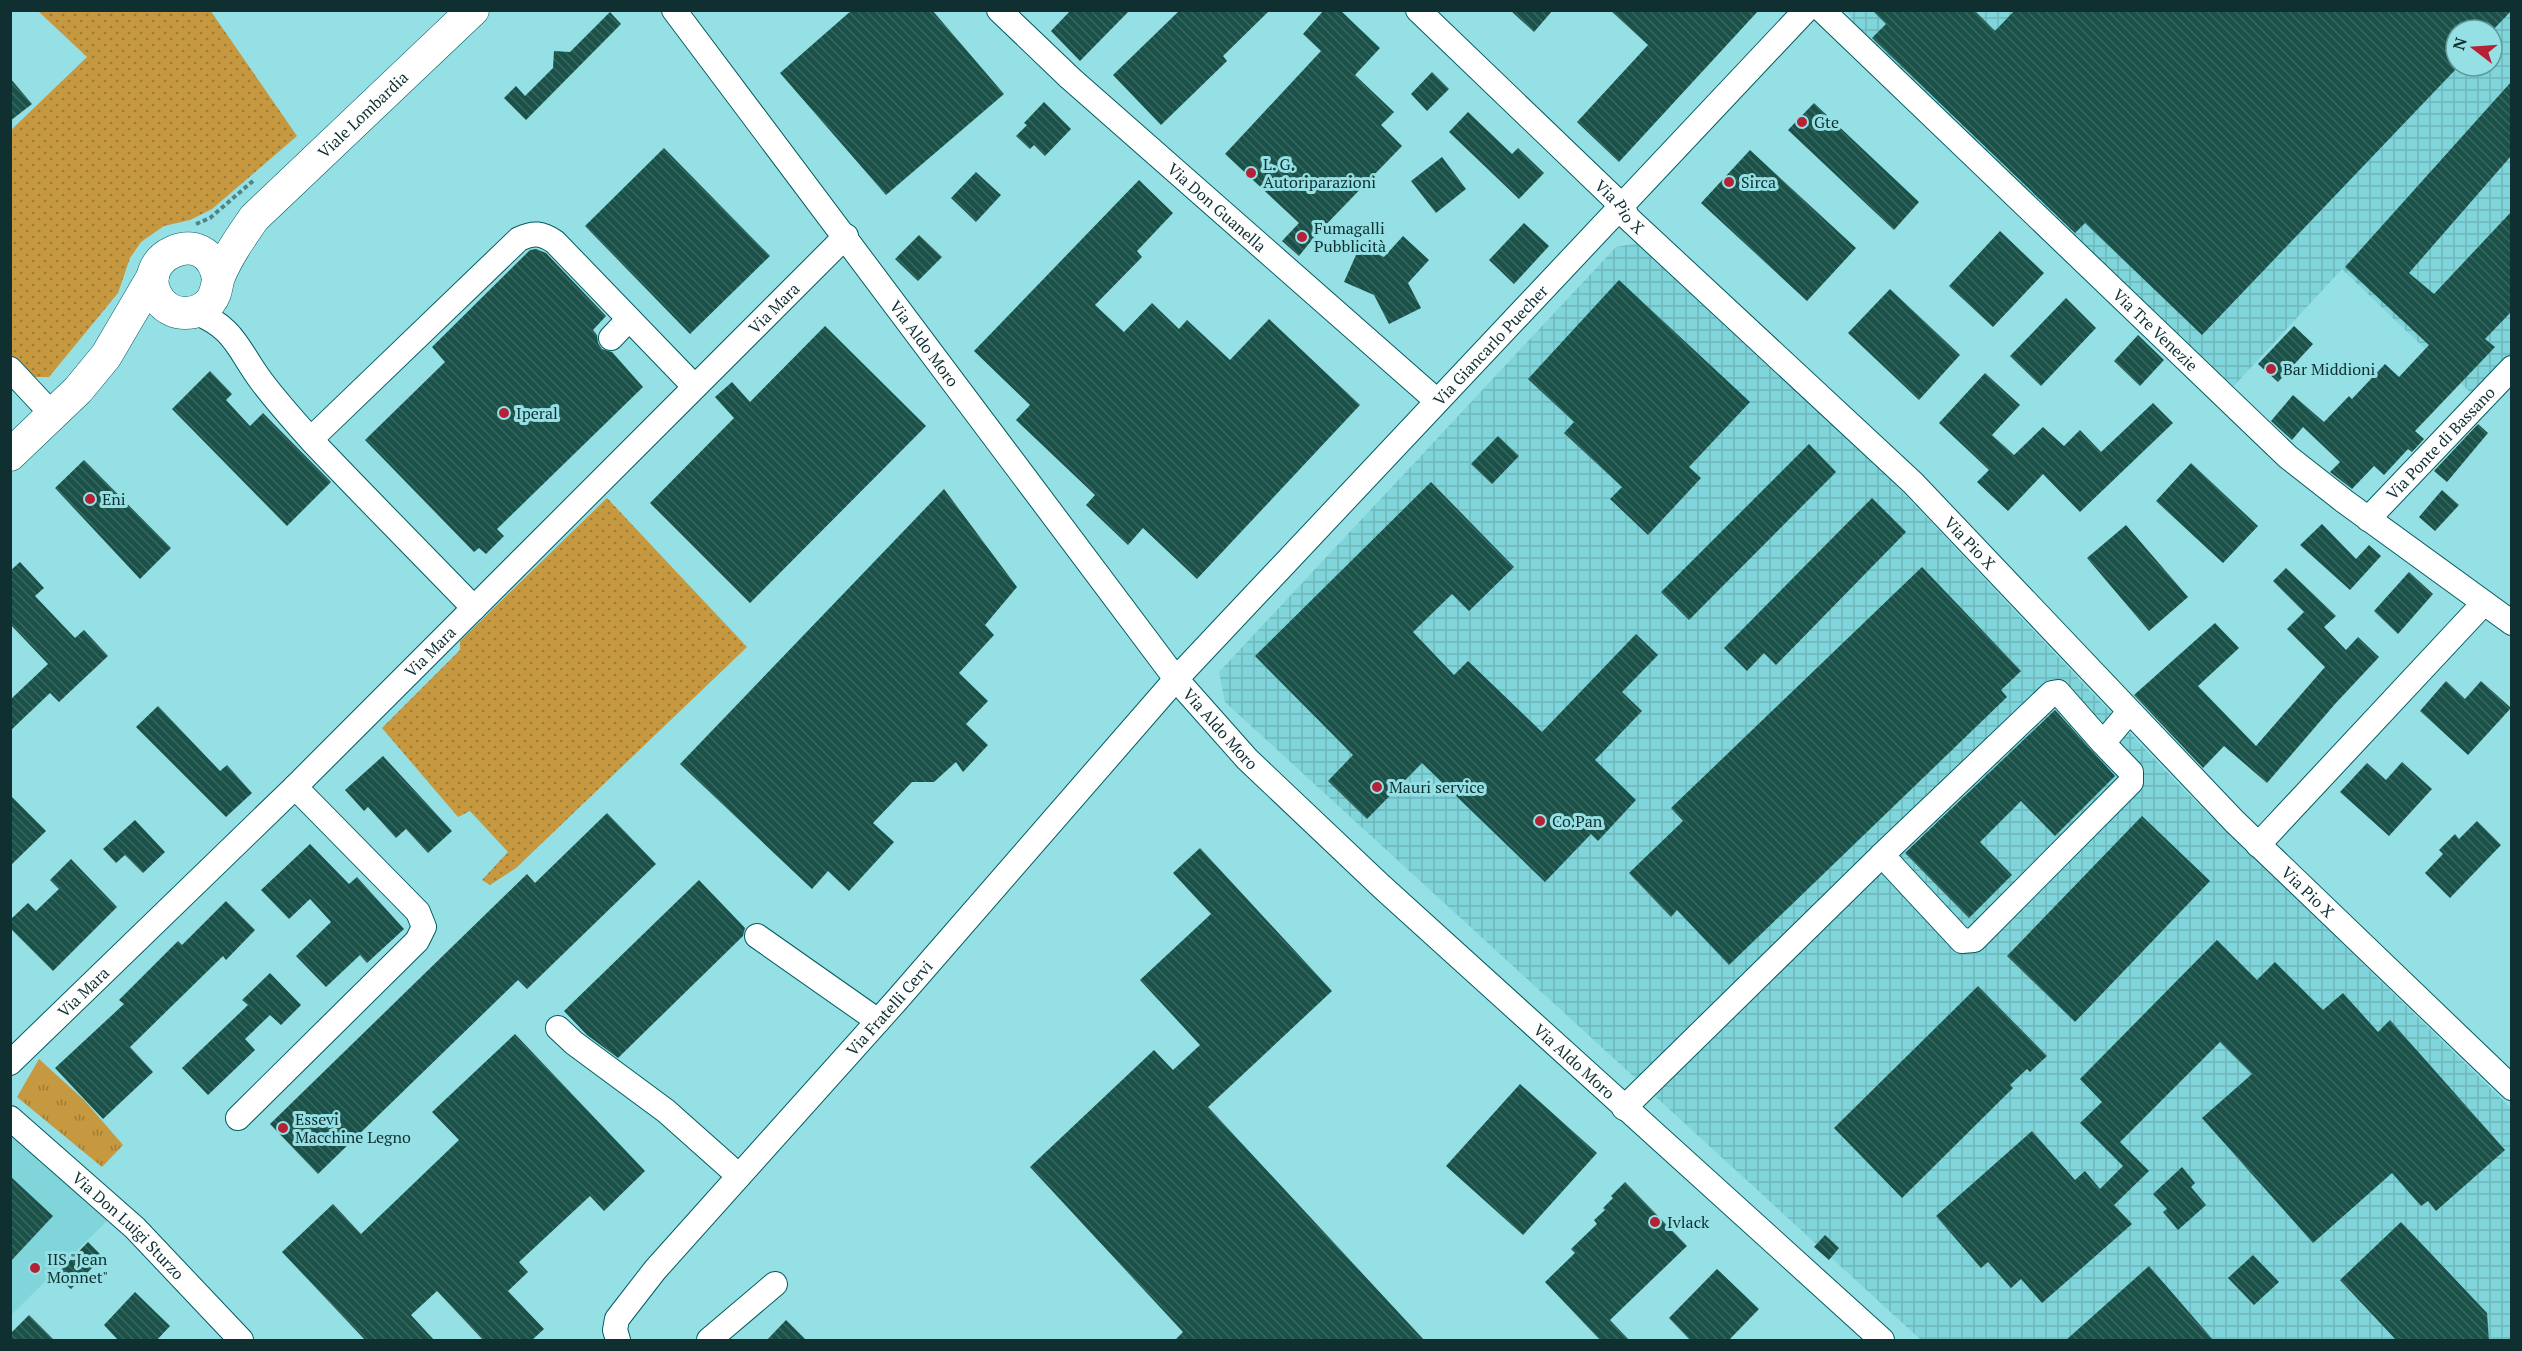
<svg xmlns="http://www.w3.org/2000/svg" width="2522" height="1351" viewBox="0 0 2522 1351" font-family="'PT Serif',serif">
  <style>
    .built { fill: #80d5da }
    .industrial { fill: url(#industrial-grid); fill-rule: evenodd }
    .grass { fill: url(#grass-dots) }
    .park { fill: url(#park-tufts) }
    .building { fill: url(#building-back-hatch) }
    .lines { fill: none; stroke-linecap: round; stroke-linejoin: round }
    .minor-casing { stroke: #005c61; stroke-width: 26 }
    .major-casing { stroke: #005c61; stroke-width: 33 }
    .path { stroke: #4f8386; stroke-width: 4; stroke-dasharray: 4.5 3; stroke-linecap: butt }
    .minor { stroke: #fff; stroke-width: 24 }
    .major { stroke: #fff; stroke-width: 32 }
    .poi-dot { fill: #b42235; stroke: #95e0e4; stroke-width: 2 }
    .labels { text-anchor: middle; stroke-width: 6; stroke-linejoin: round; paint-order: stroke }
    .street-label { font-size: 16px; fill: #0f2f31; stroke: #95e0e4 }
    .poi-label { font-size: 16px; fill: #0f2f31; stroke: #95e0e4; text-anchor: start }
  </style>
  <defs>
    <pattern id="industrial-grid" width="8" height="8" patternUnits="userSpaceOnUse" patternTransform="scale(1.5)"><rect width="8" height="8" fill="#80d5da"/><path d="M0 4h8M4 0v8" fill="none" stroke="#6db7bc"/></pattern>
    <pattern id="grass-dots" width="8" height="8" patternUnits="userSpaceOnUse" patternTransform="scale(1.5)"><rect width="8" height="8" fill="#c69840"/><path d="M2 2h.1M6 6h.1" fill="none" stroke="#9f7c36" stroke-width="1.8" stroke-linecap="round"/></pattern>
    <pattern id="park-tufts" width="24" height="20" patternUnits="userSpaceOnUse" patternTransform="scale(1.5)"><rect width="24" height="20" fill="#c69840"/><path d="M3 7l-1-3M5 7V3M7 7l1-3M15 17l-1-3M17 17v-4M19 17l1-3" fill="none" stroke="#9f7c36"/></pattern>
    <pattern id="building-back-hatch" width="6" height="6" patternUnits="userSpaceOnUse" patternTransform="scale(1.5)"><rect width="6" height="6" fill="#1a5148"/><path d="M-1 5l2 2M0 0l6 6M5-1l2 2" fill="none" stroke="#396760"/></pattern>
  </defs>
  <rect width="100%" height="100%" fill="#95e0e4"/>
  <!-- built -->
  <path class="built" d="M11,1136L108,1220L11,1315Z"/>
  <!-- industrial -->
  <path class="industrial" d="M1847,11H2511V357L2474,396L2342,269L2232,388L1855,24ZM2456,30H2492V66H2456Z
    M1638,243L1895,484L2178,784L2511,1108V1340H1921L1225,702L1219,672L1616,247Z"/>
  <!-- grass -->
  <path class="grass" d="M210,10L297,136L212,209L190,220L164,226L141,242L130,258L118,293L49,377H29L11,355L10,131L87,57L38,11Z
    M607,498L747,647L516,868L490,885L482,880L508,852L470,811L458,817L382,728L460,650V641Z"/>
  <!-- park -->
  <path class="park" d="M39,1059L84,1100L123,1145L102,1167L17,1097Z"/>
  <!-- building -->
  <path class="building" d="M852,10H932L1004,94L886,195L780,73Z
    M1071,10H1130L1080,61L1051,31Z
    M1180,10H1270L1223,56L1227,61L1161,125L1113,75Z
    M1324,10H1340L1380,48L1355,75L1394,112L1381,125L1402,146L1315,236L1299,256L1282,241L1299,223L1225,154L1321,51L1303,34Z
    M1510,10H1553L1534,32Z
    M1610,10H1759L1619,162L1577,122L1648,45Z
    M1872,10H1974L1995,31L2015,10L2511,11L2493,30H2456V69L2202,335L2085,223L2075,233L1872,38L1886,24Z
    M610,12L621,24L526,120L504,98L516,86L525,96L553,68L554,51L570,52Z
    M1432,72L1449,89L1427,111L1411,94Z
    M10,78L32,104L10,121Z
    M2511,82V156L2409,273L2434,294L2511,212V312L2485,339L2495,347L2415,431L2424,439L2412,452L2408,449L2384,475L2374,466L2352,489L2330,472L2340,462L2303,427L2292,440L2271,421L2293,395L2324,422L2349,396L2352,399L2385,364L2399,377L2429,345L2345,267Z
    M1044,102L1071,129L1045,156L1034,145L1030,149L1016,136L1027,125L1024,123Z
    M1814,103L1919,202L1894,230L1788,130Z
    M1468,112L1512,154L1518,148L1544,173L1519,199L1449,132Z
    M664,148L770,256L690,334L585,226Z
    M1750,150L1856,248L1807,301L1701,203Z
    M1442,157L1466,189L1436,213L1411,181Z
    M976,172L1001,195L976,222L951,198Z
    M1139,180L1173,213L1137,251L1142,257L1095,305L1124,332L1152,303L1179,329L1187,320L1230,360L1269,319L1360,405L1197,579L1143,528L1128,545L1086,505L1095,495L1016,420L1030,405L974,351Z
    M1524,223L1549,246L1514,284L1489,260Z
    M2000,231L2044,273L1993,327L1949,286Z
    M919,235L942,257L918,281L895,259Z
    M1403,236L1429,260L1408,283L1421,308L1389,324L1374,295L1344,282L1360,246L1384,257Z
    M536,249L546,253L606,316L593,330L597,335L598,343L602,349L612,352L643,387L497,529L504,536L486,554L479,548L474,552L365,440L445,362L432,347L530,250Z
    M1619,280L1750,402L1689,467L1701,478L1648,535L1610,499L1622,487L1564,433L1574,422L1528,379Z
    M1890,289L1960,355L1919,400L1848,333Z
    M2066,298L2096,328L2041,386L2010,356Z
    M825,326L926,426L750,603L650,503L734,418L715,397L732,382L750,402Z
    M2294,326L2313,344L2278,382L2258,364Z
    M2138,335L2164,360L2140,386L2114,361Z
    M210,371L232,394L226,400L250,426L263,413L331,482L287,526L172,409Z
    M1985,373L2020,405L1992,435L2014,455L2043,427L2064,446L2080,430L2101,452L2153,403L2173,423L2080,512L2043,474L2008,511L1977,482L1989,470L1939,423Z
    M2478,424L2488,433L2447,482L2434,471Z
    M1498,436L1519,456L1492,484L1471,464Z
    M1809,444L1836,472L1689,620L1661,592Z
    M84,460L171,548L140,579L55,488Z
    M2191,463L2258,526L2223,563L2156,501Z
    M1431,482L1514,567L1469,611L1452,594L1413,632L1454,675L1468,661L1542,732L1636,634L1658,655L1622,692L1642,711L1595,760L1636,800L1598,841L1591,834L1545,882L1422,763L1367,819L1328,781L1353,755L1255,656Z
    M944,489L1017,587L985,625L994,635L959,673L988,701L966,724L988,745L963,772L956,762L934,782H912L873,823L894,842L849,891L828,871L812,889L680,764Z
    M2442,490L2459,505L2435,531L2419,517Z
    M1872,498L1906,532L1776,665L1764,653L1747,671L1724,648Z
    M2322,524L2356,559L2369,545L2381,556L2350,590L2300,545Z
    M2126,525L2188,597L2149,631L2087,558Z
    M20,562L44,588L35,596L75,638L84,630L108,656L59,702L50,693L10,731V700L48,664L10,624V571Z
    M1922,567L2021,671L2001,690L2007,697L1729,965L1677,910L1671,917L1629,873L1683,821L1671,808Z
    M2286,568L2336,616L2324,627L2346,650L2358,637L2379,657L2335,704L2267,783L2224,746L2203,768L2134,695L2215,623L2239,648L2198,686L2256,746L2325,667L2287,629L2304,612L2273,581Z
    M2409,572L2433,594L2398,634L2374,611Z
    M2446,681L2465,699L2481,681L2511,708L2468,755L2420,711Z
    M158,706L220,771L227,765L252,793L226,817L136,727Z
    M2055,710L2115,776L2055,836L2021,801L1980,842L2012,875L1969,918L1905,853Z
    M383,756L452,831L428,853L406,829L396,838L368,807L364,811L345,790Z
    M2402,762L2432,789L2389,836L2340,792L2367,763L2386,780Z
    M10,795L46,831L10,866Z
    M607,813L656,864L527,989L518,980L318,1174L270,1124L527,874L535,883Z
    M2142,816L2210,881L2075,1022L2007,956Z
    M135,820L165,852L143,873L125,855L116,863L103,849Z
    M2477,821L2501,845L2450,898L2425,873L2443,854L2439,850L2455,834L2459,839Z
    M310,844L349,884L357,877L404,929L367,963L360,955L326,987L296,956L331,922L310,899L289,919L261,890Z
    M1200,848L1332,991L1208,1107L1425,1341H1174L1183,1332L1030,1167L1154,1050L1173,1070L1200,1045L1140,980L1211,914L1173,873Z
    M71,859L117,907L53,971L10,928V920L28,903L36,911L59,889L50,880Z
    M699,880L745,928L743,936L618,1058L587,1035L564,1011Z
    M226,901L255,930L226,960L223,956L130,1047L153,1072L103,1119L55,1068L124,1004L119,1000L178,941L182,945Z
    M2217,940L2257,980L2275,962L2323,1010L2343,993L2378,1032L2390,1020L2505,1150L2436,1211L2428,1201L2421,1206L2392,1173L2313,1243L2202,1118L2252,1074L2220,1042L2120,1142L2149,1171L2114,1205L2132,1224L2042,1303L2021,1279L2011,1288L1988,1262L1981,1268L1936,1216L2032,1131L2075,1180L2085,1171L2100,1189L2123,1166L2080,1123L2102,1102L2080,1079Z
    M270,973L301,1005L281,1025L270,1015L245,1039L255,1050L208,1095L182,1068L248,1005L242,1000Z
    M1978,986L2047,1056L2030,1072L2027,1069L2010,1085L2013,1088L1902,1198L1834,1128Z
    M515,1034L645,1171L604,1211L590,1196L519,1262L528,1272L508,1291L544,1329L531,1341H484L437,1291L411,1315L435,1341H366L282,1252L333,1204L361,1234L459,1140L432,1112Z
    M1520,1084L1597,1153L1523,1235L1446,1166Z
    M2182,1167L2195,1183L2191,1187L2206,1205L2178,1230L2163,1212L2167,1209L2153,1194Z
    M10,1176L53,1216L10,1262Z
    M1625,1182L1687,1246L1610,1320L1630,1341H1601L1545,1282L1575,1253L1571,1249L1597,1224L1594,1220L1605,1210L1603,1208L1613,1198L1611,1196Z
    M2401,1222L2487,1313L2489,1341H2397L2340,1280Z
    M1825,1235L1839,1248L1829,1260L1814,1247Z
    M88,1242L103,1257L71,1289L56,1275Z
    M2253,1255L2279,1282L2254,1305L2228,1278Z
    M2149,1266L2214,1341H2065Z
    M1717,1269L1759,1309L1728,1341H1691L1669,1318Z
    M135,1292L170,1326L156,1341H119L104,1325Z
    M29,1315L55,1341H10V1334Z
    M786,1320L807,1341H766Z"/>
  <g class="lines">
    <defs>
      <g id="minor">
        <path id="s1" d="M674,10L1176,679L1247,759L1381,886L1882,1340"/>
        <path id="s2" d="M999,10L1070,78L1437,401"/>
        <path id="s3" d="M1418,10L1621,205L1628,218L1913,483L2235,822L2512,1088"/>
        <path id="s4" d="M1822,10L2288,457L2344,501L2512,623"/>
        <path d="M194,312C235,327 238,350 262,382C277,402 295,422 312,441C365,497 420,552 474,608"/>
        <path d="M611,338L629,319"/>
        <path d="M10,369L52,414"/>
        <path d="M311,439L519,239C534,232 542,233 555,242L694,386"/>
        <path id="s5" d="M2368,519L2512,368"/>
        <path d="M2103,743L2058,692L2052,693L1882,855L1962,941L1974,940L2131,782V772L2103,743L2129,712"/>
        <path d="M2258,845L2484,603"/>
        <path d="M757,936L878,1021"/>
        <path d="M558,1028L574,1043L666,1111L739,1176"/>
        <path id="s6" d="M10,1063L295,787L846,236"/>
        <path d="M1624,1108L1882,855"/>
        <path id="s7" d="M10,1118L135,1228L241,1340"/>
        <path d="M238,1118L417,941L424,927L418,912L295,787"/>
        <path id="s8" d="M618,1340L615,1330L617,1319L655,1270L896,1001L1176,679L1806,10"/>
        <path d="M709,1340L775,1284"/>
      </g>
      <g id="major">
        <path id="s9" d="M218,279C209,219 126,259 161,302C167,309 176,313 185,313C195,313 204,309 210,302C217,294 216,286 219,277C228,255 241,237 254,218L473,10"/>
        <path d="M10,455L78,390L106,356L153,276"/>
      </g>
    </defs>
    <!-- minor casing -->
    <use href="#minor" class="minor-casing"/>
    <!-- major casing -->
    <use href="#major" class="major-casing"/>
    <!-- path -->
    <path class="path" d="M196,224L210,218L254,180"/>
    <!-- minor -->
    <use href="#minor" class="minor"/>
    <!-- major -->
    <use href="#major" class="major"/>
  </g>
  <!-- markers -->
  <g class="poi-dot">
    <circle cx="1802" cy="122" r="6"/>
    <circle cx="1251" cy="173" r="6"/>
    <circle cx="1729" cy="182" r="6"/>
    <circle cx="1302" cy="237" r="6"/>
    <circle cx="2271" cy="369" r="6"/>
    <circle cx="504" cy="413" r="6"/>
    <circle cx="90" cy="499" r="6"/>
    <circle cx="1377" cy="787" r="6"/>
    <circle cx="1540" cy="821" r="6"/>
    <circle cx="283" cy="1128" r="6"/>
    <circle cx="1655" cy="1222" r="6"/>
    <circle cx="35" cy="1268" r="6"/>
  </g>
  <g class="labels">
    <!-- street labels -->
    <g class="street-label">
      <text dy="6" stroke="none"><textPath href="#s9" startOffset="424">Viale Lombardia</textPath></text>
      <text dy="6" stroke="none"><textPath href="#s3" startOffset="282">Via Pio X</textPath></text>
      <text dy="6" stroke="none"><textPath href="#s2" startOffset="294">Via Don Guanella</textPath></text>
      <text dy="6" stroke="none"><textPath href="#s6" startOffset="1074">Via Mara</textPath></text>
      <text dy="6" stroke="none"><textPath href="#s4" startOffset="462">Via Tre Venezie</textPath></text>
      <text dy="6" stroke="none"><textPath href="#s1" startOffset="417">Via Aldo Moro</textPath></text>
      <text dy="6" stroke="none"><textPath href="#s8" startOffset="1330">Via Giancarlo Puecher</textPath></text>
      <text dy="6" stroke="none"><textPath href="#s5" startOffset="105">Via Ponte di Bassano</textPath></text>
      <text dy="6" stroke="none"><textPath href="#s3" startOffset="768">Via Pio X</textPath></text>
      <text dy="6" stroke="none"><textPath href="#s6" startOffset="588">Via Mara</textPath></text>
      <text dy="6" stroke="none"><textPath href="#s1" startOffset="903">Via Aldo Moro</textPath></text>
      <text dy="6" stroke="none"><textPath href="#s3" startOffset="1254">Via Pio X</textPath></text>
      <text dy="6" stroke="none"><textPath href="#s6" startOffset="102">Via Mara</textPath></text>
      <text dy="6" stroke="none"><textPath href="#s8" startOffset="435">Via Fratelli Cervi</textPath></text>
      <text dy="6" stroke="none"><textPath href="#s1" startOffset="1389">Via Aldo Moro</textPath></text>
      <text dy="6" stroke="none"><textPath href="#s7" startOffset="160">Via Don Luigi Sturzo</textPath></text>
    </g>
    <!-- poi labels -->
    <g class="poi-label">
      <text x="1814" y="128">Gte</text>
      <text x="1263" y="170">L. G.<tspan x="1263" dy="18">Autoriparazioni</tspan></text>
      <text x="1741" y="188">Sirca</text>
      <text x="1314" y="234">Fumagalli<tspan x="1314" dy="18">Pubblicità</tspan></text>
      <text x="2283" y="375">Bar Middioni</text>
      <text x="516" y="419">Iperal</text>
      <text x="102" y="505">Eni</text>
      <text x="1389" y="793">Mauri service</text>
      <text x="1552" y="827">Co.Pan</text>
      <text x="295" y="1125">Essevi<tspan x="295" dy="18">Macchine Legno</tspan></text>
      <text x="1667" y="1228">Ivlack</text>
      <text x="47" y="1265">IIS "Jean<tspan x="47" dy="18">Monnet"</tspan></text>
    </g>
  </g>
  <!-- border -->
  <rect width="2522" height="1351" fill="none" stroke="#0f2f31" stroke-width="24"/>
  <!-- north arrow -->
  <g transform="translate(2474 48) rotate(287)"><circle r="28" fill="#95e0e4" stroke="#5f999c" stroke-width="1.5"/>
  <path d="M0-4.5L10 22L0 15L-10 22Z" fill="#b42235"/>
  <text y="-9" font-size="16" font-weight="bold" text-anchor="middle" fill="#0f2f31">N</text>
  </g>
</svg>
